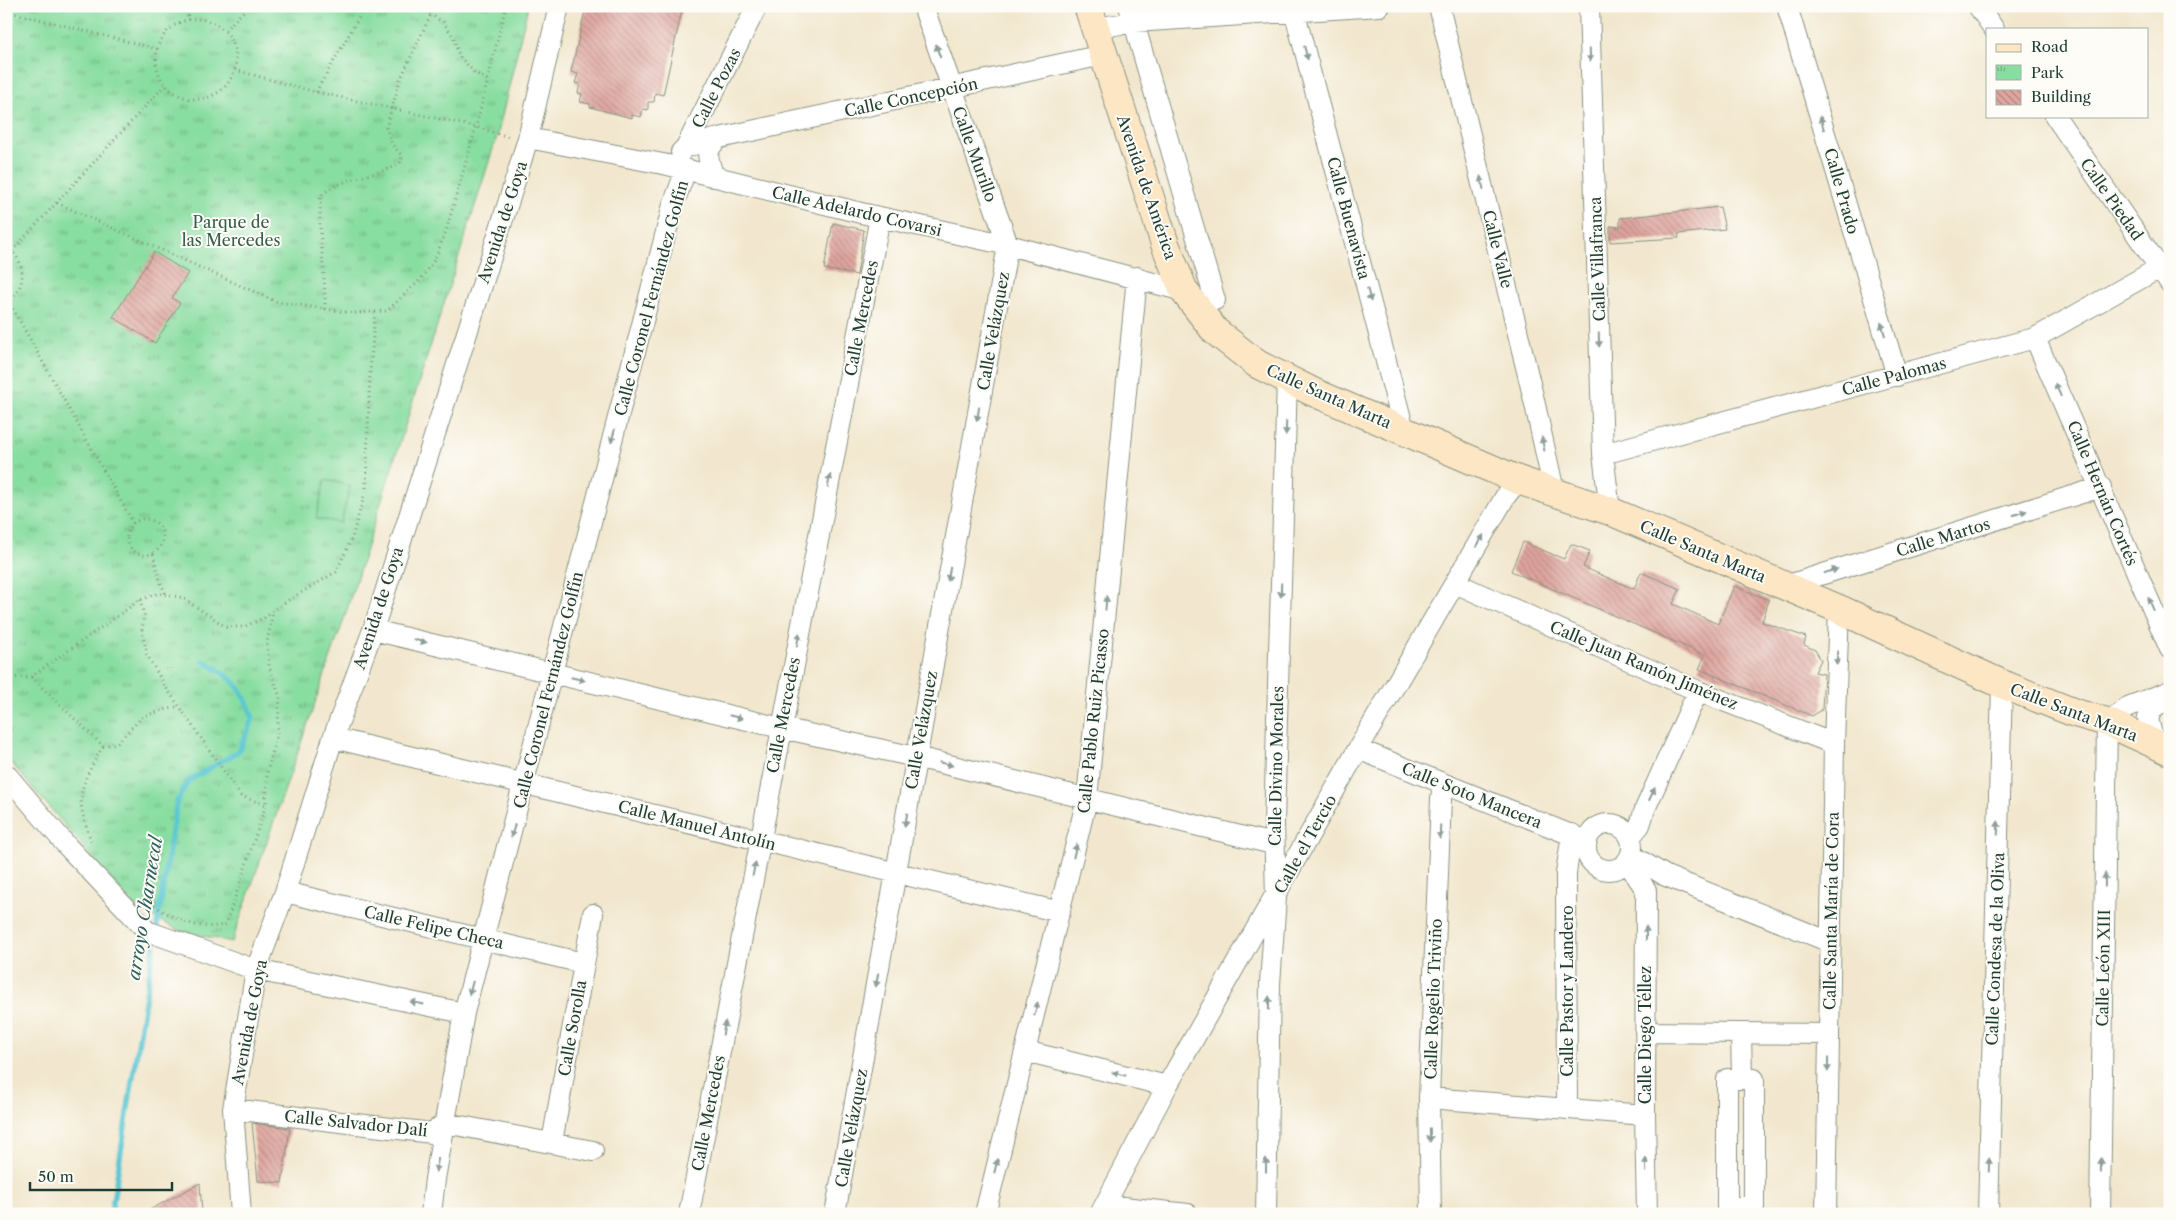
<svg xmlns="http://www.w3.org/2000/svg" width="2176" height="1220" viewBox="0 0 2176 1220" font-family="'Libre Caslon Text',serif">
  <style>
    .park { fill: url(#park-tufts); stroke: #548d6a }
    .garden { fill: #88dda0; stroke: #548d6a }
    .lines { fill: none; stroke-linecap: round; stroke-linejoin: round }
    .stream { stroke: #5bc7d3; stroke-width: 5.5 }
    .building { fill: url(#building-back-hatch) }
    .street-casing { stroke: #889281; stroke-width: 22 }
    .secondary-casing { stroke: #889281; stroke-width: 30 }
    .path { stroke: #889281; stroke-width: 3; stroke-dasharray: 1 4; stroke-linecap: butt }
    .street { stroke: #fff; stroke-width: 20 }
    .secondary { stroke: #fce6c4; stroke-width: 28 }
    .oneway { fill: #8f9e9a }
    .labels { text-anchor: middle; stroke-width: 4; stroke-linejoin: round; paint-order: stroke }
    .street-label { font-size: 16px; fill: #1f3d34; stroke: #fdfcf7 }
    .park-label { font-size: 16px; fill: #345d4a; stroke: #fdfcf7 }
    .water-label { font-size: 18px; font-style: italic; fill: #2e605c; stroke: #fdfcf7 }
  </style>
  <defs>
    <pattern id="park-tufts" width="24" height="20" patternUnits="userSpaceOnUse" patternTransform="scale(1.25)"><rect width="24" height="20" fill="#88dda0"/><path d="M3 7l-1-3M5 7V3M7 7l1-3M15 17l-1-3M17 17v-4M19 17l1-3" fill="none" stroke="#6fb483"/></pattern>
    <pattern id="building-back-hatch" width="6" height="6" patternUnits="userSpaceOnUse" patternTransform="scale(1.25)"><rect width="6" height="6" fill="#dfa49e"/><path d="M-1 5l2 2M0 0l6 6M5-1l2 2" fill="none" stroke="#b48782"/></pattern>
  </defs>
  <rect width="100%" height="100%" fill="#fdfcf7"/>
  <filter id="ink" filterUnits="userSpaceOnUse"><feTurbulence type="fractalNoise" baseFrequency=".02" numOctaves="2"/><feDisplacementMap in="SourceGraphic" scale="10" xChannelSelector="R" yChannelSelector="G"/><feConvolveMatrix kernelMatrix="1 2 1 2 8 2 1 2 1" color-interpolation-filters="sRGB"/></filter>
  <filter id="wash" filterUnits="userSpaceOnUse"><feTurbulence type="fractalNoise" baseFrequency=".0096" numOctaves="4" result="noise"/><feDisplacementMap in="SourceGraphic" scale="20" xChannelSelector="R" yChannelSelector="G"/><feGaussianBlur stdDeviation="1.12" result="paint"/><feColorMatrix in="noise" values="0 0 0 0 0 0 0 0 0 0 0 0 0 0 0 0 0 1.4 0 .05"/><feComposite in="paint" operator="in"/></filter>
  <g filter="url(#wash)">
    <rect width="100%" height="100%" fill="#f2e7ce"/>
    <!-- park -->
    <path class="park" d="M6,6H528L498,133L343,622L232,942L180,931L136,908L7,758Z"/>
    <!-- garden -->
    <path class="garden" d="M325,480L350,486L341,523L316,518Z"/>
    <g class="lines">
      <!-- stream -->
      <path class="stream" d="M111,1214L177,801L188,781L239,751L253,718C241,685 234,678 203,661"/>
    </g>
    <g id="blocks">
      <!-- building -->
      <path class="building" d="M586,6H683L663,95L655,93L654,102H648V110L643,109L641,117L632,115V118L590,107V104L580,102L582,94L578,93L580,84L575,83L578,74L571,72Z
        M1720,207L1725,229L1678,234L1679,238L1610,242V226L1620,227V218Z
        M833,223L864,230L857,275L824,269Z
        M154,252L188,273L172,298L180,303L155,343L113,317Z
        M1523,542L1564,559L1571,544L1590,551L1583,567L1634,589L1641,572L1680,589L1673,604L1718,624L1734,586L1769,600L1762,622L1806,637L1804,645L1815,650L1821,660L1815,672L1824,674L1822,710L1812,716L1699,669L1705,655L1511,571Z
        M252,1123L290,1128L282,1183L258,1181Z
        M200,1183L202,1214H142Z"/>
    </g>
  </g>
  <g filter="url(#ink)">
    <use href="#blocks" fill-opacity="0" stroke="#889281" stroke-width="1"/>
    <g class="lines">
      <defs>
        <path id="street" d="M1129,6L1215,300
          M1293,6L1404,430
          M1439,6L1534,400L1554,491
          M1589,6L1603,454L1610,511
          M1787,6L1897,376
          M1978,6L1994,29
          M1095,28L1134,22L1380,6
          M2055,116L2170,283
          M528,138L668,165L861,213L1008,245L1184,291
          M686,147L719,138L1103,55
          M681,152L686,147L757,6
          M714,177C708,158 703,152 719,138
          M2035,338L2170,649
          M1603,454L2035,338L2170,262
          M1455,583L1698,691L1834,744
          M1785,586L2101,487
          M373,630L781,728L916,757L1273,844
          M333,738L1060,912
          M2154,744L2148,718L2152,710L2170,697
          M1358,749L1586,841
          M6,774L67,846L147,931L256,970L464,1013
          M1586 847a23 23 0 1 1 46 0a23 23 0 1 1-46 0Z
          M1630,837L1640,825L1645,809L1698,691
          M1631,855L1666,876L1830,942
          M1627,862L1646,890L1645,1115L1647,1214
          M285,892L583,963
          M1645,1032L1829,1034
          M1741,1033L1742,1079
          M1025,1051L1167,1086
          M1727,1079H1754V1207H1727Z
          M1429,1098L1645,1115
          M233,1109L432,1133L445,1123L593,1151
          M1567,1109L1566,873L1572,834
          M552,1142L593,914
          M1105,1205L1188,1214
          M241,1214L233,1109L256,970L285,892L333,738L373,630L516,178L528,138L559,6
          M431,1214L435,1179L464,1013L673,205L686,170
          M689,1214L880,217
          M835,1214L1008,245L923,6
          M985,1214L1087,799L1137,277
          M1100,1214L1167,1086L1358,749L1505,497L1518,480
          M1266,1214L1270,984L1276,897L1274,823L1287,379
          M1431,1214L1429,1098L1441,799L1443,784
          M1826,1214L1834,744L1839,609
          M1988,1214L2002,684
          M2100,1214L2107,722L2130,706L2170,691"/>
        <path id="secondary" d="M1088,6L1165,244L1184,291L1215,331L1257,364L1313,392L1518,480L1610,511L1839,609L2002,684L2075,713L2107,722L2170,751"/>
      </defs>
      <!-- street casing -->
      <use href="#street" class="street-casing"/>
      <!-- secondary casing -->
      <use href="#secondary" class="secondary-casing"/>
      <!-- path -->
      <path class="path" d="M184,6L189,19
        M417,6L443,22L453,36L459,56L474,72L488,81
        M6,11L157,49
        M156 59a40 40 0 1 1 80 0a40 40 0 1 1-80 0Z
        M225,30L249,6
        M235,70L316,92L476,127L509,137
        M316,92L362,12L368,6
        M57,203L277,302L354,313L387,311L418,282L435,259L446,231L476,127L506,6
        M6,247C27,260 28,289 6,302
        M12,251L165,85
        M8,300L133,523
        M325,309C326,271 317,234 321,196C340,177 374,177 400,164L402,156L392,144L386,128L400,80L435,6
        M127 537a18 18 0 1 1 36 0a18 18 0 1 1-36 0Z
        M153,554L160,581L166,595
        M140,600L144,615L142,631L147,655L165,686L241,796L265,805
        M31,677L103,746C79,788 74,797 92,843
        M6,678L31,677L140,600L159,593L183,598L226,627H243L264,618L285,602L336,572L352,538L366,489L370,373L375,312
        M103,746L117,743L143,716L179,706
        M146,900C169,916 198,933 226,924L266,805L267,773L277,735L280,697L269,666L267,643L273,611"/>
      <!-- street -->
      <use href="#street" class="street"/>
      <!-- secondary -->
      <use href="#secondary" class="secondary"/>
    </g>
    <!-- one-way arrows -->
    <defs><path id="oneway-solid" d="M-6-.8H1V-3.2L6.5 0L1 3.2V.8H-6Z" transform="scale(1.25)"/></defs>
    <g class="oneway">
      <use href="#oneway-solid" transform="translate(938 51) rotate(-109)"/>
      <use href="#oneway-solid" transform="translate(1306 53) rotate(75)"/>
      <use href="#oneway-solid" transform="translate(1590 55) rotate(88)"/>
      <use href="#oneway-solid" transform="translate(1822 123) rotate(-106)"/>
      <use href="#oneway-solid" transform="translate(1482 183) rotate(-104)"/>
      <use href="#oneway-solid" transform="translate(1369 295) rotate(75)"/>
      <use href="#oneway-solid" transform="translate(1883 329) rotate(-106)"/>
      <use href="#oneway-solid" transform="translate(1599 340) rotate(88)"/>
      <use href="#oneway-solid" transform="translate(2058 390) rotate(-114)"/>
      <use href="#oneway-solid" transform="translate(978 414) rotate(100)"/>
      <use href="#oneway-solid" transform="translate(1286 428) rotate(92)"/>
      <use href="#oneway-solid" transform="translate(613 436) rotate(105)"/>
      <use href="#oneway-solid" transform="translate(1543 444) rotate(-102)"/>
      <use href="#oneway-solid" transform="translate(829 481) rotate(-79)"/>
      <use href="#oneway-solid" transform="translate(2020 513) rotate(-17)"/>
      <use href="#oneway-solid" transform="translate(1480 541) rotate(-60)"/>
      <use href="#oneway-solid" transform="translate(1831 571) rotate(-17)"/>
      <use href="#oneway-solid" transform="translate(949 574) rotate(100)"/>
      <use href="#oneway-solid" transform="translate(1281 590) rotate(92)"/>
      <use href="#oneway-solid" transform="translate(1106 603) rotate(-85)"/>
      <use href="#oneway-solid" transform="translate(2151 604) rotate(-113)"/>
      <use href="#oneway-solid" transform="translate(798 640) rotate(-79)"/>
      <use href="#oneway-solid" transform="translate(420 641) rotate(13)"/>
      <use href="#oneway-solid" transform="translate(1837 658) rotate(92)"/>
      <use href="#oneway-solid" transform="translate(578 679) rotate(14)"/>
      <use href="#oneway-solid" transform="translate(736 717) rotate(14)"/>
      <use href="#oneway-solid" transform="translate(946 764) rotate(14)"/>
      <use href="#oneway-solid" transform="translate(1652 794) rotate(-65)"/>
      <use href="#oneway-solid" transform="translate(906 820) rotate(100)"/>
      <use href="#oneway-solid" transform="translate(1998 828) rotate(-88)"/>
      <use href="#oneway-solid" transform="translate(513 831) rotate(105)"/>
      <use href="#oneway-solid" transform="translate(1440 832) rotate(92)"/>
      <use href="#oneway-solid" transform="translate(1075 851) rotate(-76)"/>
      <use href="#oneway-solid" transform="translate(754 869) rotate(-79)"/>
      <use href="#oneway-solid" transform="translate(2105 880) rotate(-89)"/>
      <use href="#oneway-solid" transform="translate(1646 933) rotate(-90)"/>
      <use href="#oneway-solid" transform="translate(877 980) rotate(100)"/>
      <use href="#oneway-solid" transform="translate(471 988) rotate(105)"/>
      <use href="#oneway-solid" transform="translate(417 1003) rotate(-168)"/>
      <use href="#oneway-solid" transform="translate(1269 1003) rotate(-89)"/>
      <use href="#oneway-solid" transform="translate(1036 1009) rotate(-76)"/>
      <use href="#oneway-solid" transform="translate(724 1028) rotate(-79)"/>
      <use href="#oneway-solid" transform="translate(1828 1065) rotate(91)"/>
      <use href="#oneway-solid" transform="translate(1119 1074) rotate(-166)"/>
      <use href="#oneway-solid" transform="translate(1430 1135) rotate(89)"/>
      <use href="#oneway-solid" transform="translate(437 1165) rotate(100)"/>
      <use href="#oneway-solid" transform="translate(1266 1165) rotate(-90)"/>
      <use href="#oneway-solid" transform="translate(1646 1165) rotate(-91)"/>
      <use href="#oneway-solid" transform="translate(1989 1165) rotate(-88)"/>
      <use href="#oneway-solid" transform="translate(2101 1165) rotate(-89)"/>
      <use href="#oneway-solid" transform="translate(996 1166) rotate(-76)"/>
    </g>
  </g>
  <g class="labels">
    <!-- street labels -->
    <g class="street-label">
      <text transform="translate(716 88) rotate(-63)" y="6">Calle Pozas</text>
      <text transform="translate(911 97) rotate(-12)" y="6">Calle Concepción</text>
      <text transform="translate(975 154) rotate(70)" y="6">Calle Murillo</text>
      <text transform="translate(1147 187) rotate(71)" y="6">Avenida de América</text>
      <text transform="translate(1842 191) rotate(74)" y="6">Calle Prado</text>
      <text transform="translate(2112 199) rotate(55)" y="6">Calle Piedad</text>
      <text transform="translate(857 211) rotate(13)" y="6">Calle Adelardo Covarsi</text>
      <text transform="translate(1349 218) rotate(75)" y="6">Calle Buenavista</text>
      <text transform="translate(502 222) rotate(-72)" y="6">Avenida de Goya</text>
      <text transform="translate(1498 249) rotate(76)" y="6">Calle Valle</text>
      <text transform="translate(1597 259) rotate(-92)" y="6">Calle Villafranca</text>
      <text transform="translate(651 298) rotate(-75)" y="6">Calle Coronel Fernández Golfín</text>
      <text transform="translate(861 318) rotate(-79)" y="6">Calle Mercedes</text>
      <text transform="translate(993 331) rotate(-80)" y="6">Calle Velázquez</text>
      <text transform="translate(1894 376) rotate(-15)" y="6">Calle Palomas</text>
      <text transform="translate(1329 396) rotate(24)" y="6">Calle Santa Marta</text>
      <text transform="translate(2103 493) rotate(67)" y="6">Calle Hernán Cortés</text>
      <text transform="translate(1943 537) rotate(-17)" y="6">Calle Martos</text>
      <text transform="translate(1703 551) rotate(23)" y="6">Calle Santa Marta</text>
      <text transform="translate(378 608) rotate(-72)" y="6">Avenida de Goya</text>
      <text transform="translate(1644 665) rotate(23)" y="6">Calle Juan Ramón Jiménez</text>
      <text transform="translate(548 690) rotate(-76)" y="6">Calle Coronel Fernández Golfín</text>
      <text transform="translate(2074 712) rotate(21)" y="6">Calle Santa Marta</text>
      <text transform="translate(783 715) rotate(-79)" y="6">Calle Mercedes</text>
      <text transform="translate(1093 721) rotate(-84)" y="6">Calle Pablo Ruiz Picasso</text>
      <text transform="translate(921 730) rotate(-80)" y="6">Calle Velázquez</text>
      <text transform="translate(1276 766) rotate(-89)" y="6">Calle Divino Morales</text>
      <text transform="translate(1472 795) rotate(22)" y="6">Calle Soto Mancera</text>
      <text transform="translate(697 825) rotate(14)" y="6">Calle Manuel Antolín</text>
      <text transform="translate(1305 844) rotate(-61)" y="6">Calle el Tercio</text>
      <text transform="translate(1831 911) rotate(-89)" y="6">Calle Santa María de Cora</text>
      <text transform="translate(434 927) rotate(13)" y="6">Calle Felipe Checa</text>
      <text transform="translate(1995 949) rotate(-88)" y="6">Calle Condesa de la Oliva</text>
      <text transform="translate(2103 968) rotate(-89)" y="6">Calle León XIII</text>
      <text transform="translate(1567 991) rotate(-90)" y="6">Calle Pastor y Landero</text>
      <text transform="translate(1433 999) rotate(-88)" y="6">Calle Rogelio Triviño</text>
      <text transform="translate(249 1022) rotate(-79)" y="6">Avenida de Goya</text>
      <text transform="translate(572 1028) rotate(-80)" y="6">Calle Sorolla</text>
      <text transform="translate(1645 1035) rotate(-90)" y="6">Calle Diego Téllez</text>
      <text transform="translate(708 1113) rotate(-79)" y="6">Calle Mercedes</text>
      <text transform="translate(356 1123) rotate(6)" y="6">Calle Salvador Dalí</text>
      <text transform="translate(851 1128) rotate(-80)" y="6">Calle Velázquez</text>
    </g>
    <!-- park labels -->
    <g class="park-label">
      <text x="231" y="228">Parque de<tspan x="231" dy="18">las Mercedes</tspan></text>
    </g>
    <!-- water labels -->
    <g class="water-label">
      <text transform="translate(145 908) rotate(-81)" y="6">arroyo Charnecal</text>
    </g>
  </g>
  <!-- margin -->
  <rect width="2176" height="1220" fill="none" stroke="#fdfcf7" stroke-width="25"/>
  <!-- legend -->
  <rect x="1986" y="28" width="162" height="90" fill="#fdfcf7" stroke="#a4b0a9"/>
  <rect x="1996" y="44" width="25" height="8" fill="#fce6c4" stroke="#a4b0a9"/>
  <text x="2031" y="52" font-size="15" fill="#1f3d34">Road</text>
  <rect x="1996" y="65" width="25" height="15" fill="url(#park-tufts)" stroke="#a4b0a9"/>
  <text x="2031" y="78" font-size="15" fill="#1f3d34">Park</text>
  <rect x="1996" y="90" width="25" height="15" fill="url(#building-back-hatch)" stroke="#a4b0a9"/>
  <text x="2031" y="102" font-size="15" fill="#1f3d34">Building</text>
  <!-- scale -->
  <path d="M30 1182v8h142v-8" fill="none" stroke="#1f3d34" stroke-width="2.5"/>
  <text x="38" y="1182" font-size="15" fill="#1f3d34" stroke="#fdfcf7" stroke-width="4" paint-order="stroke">50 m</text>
</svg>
